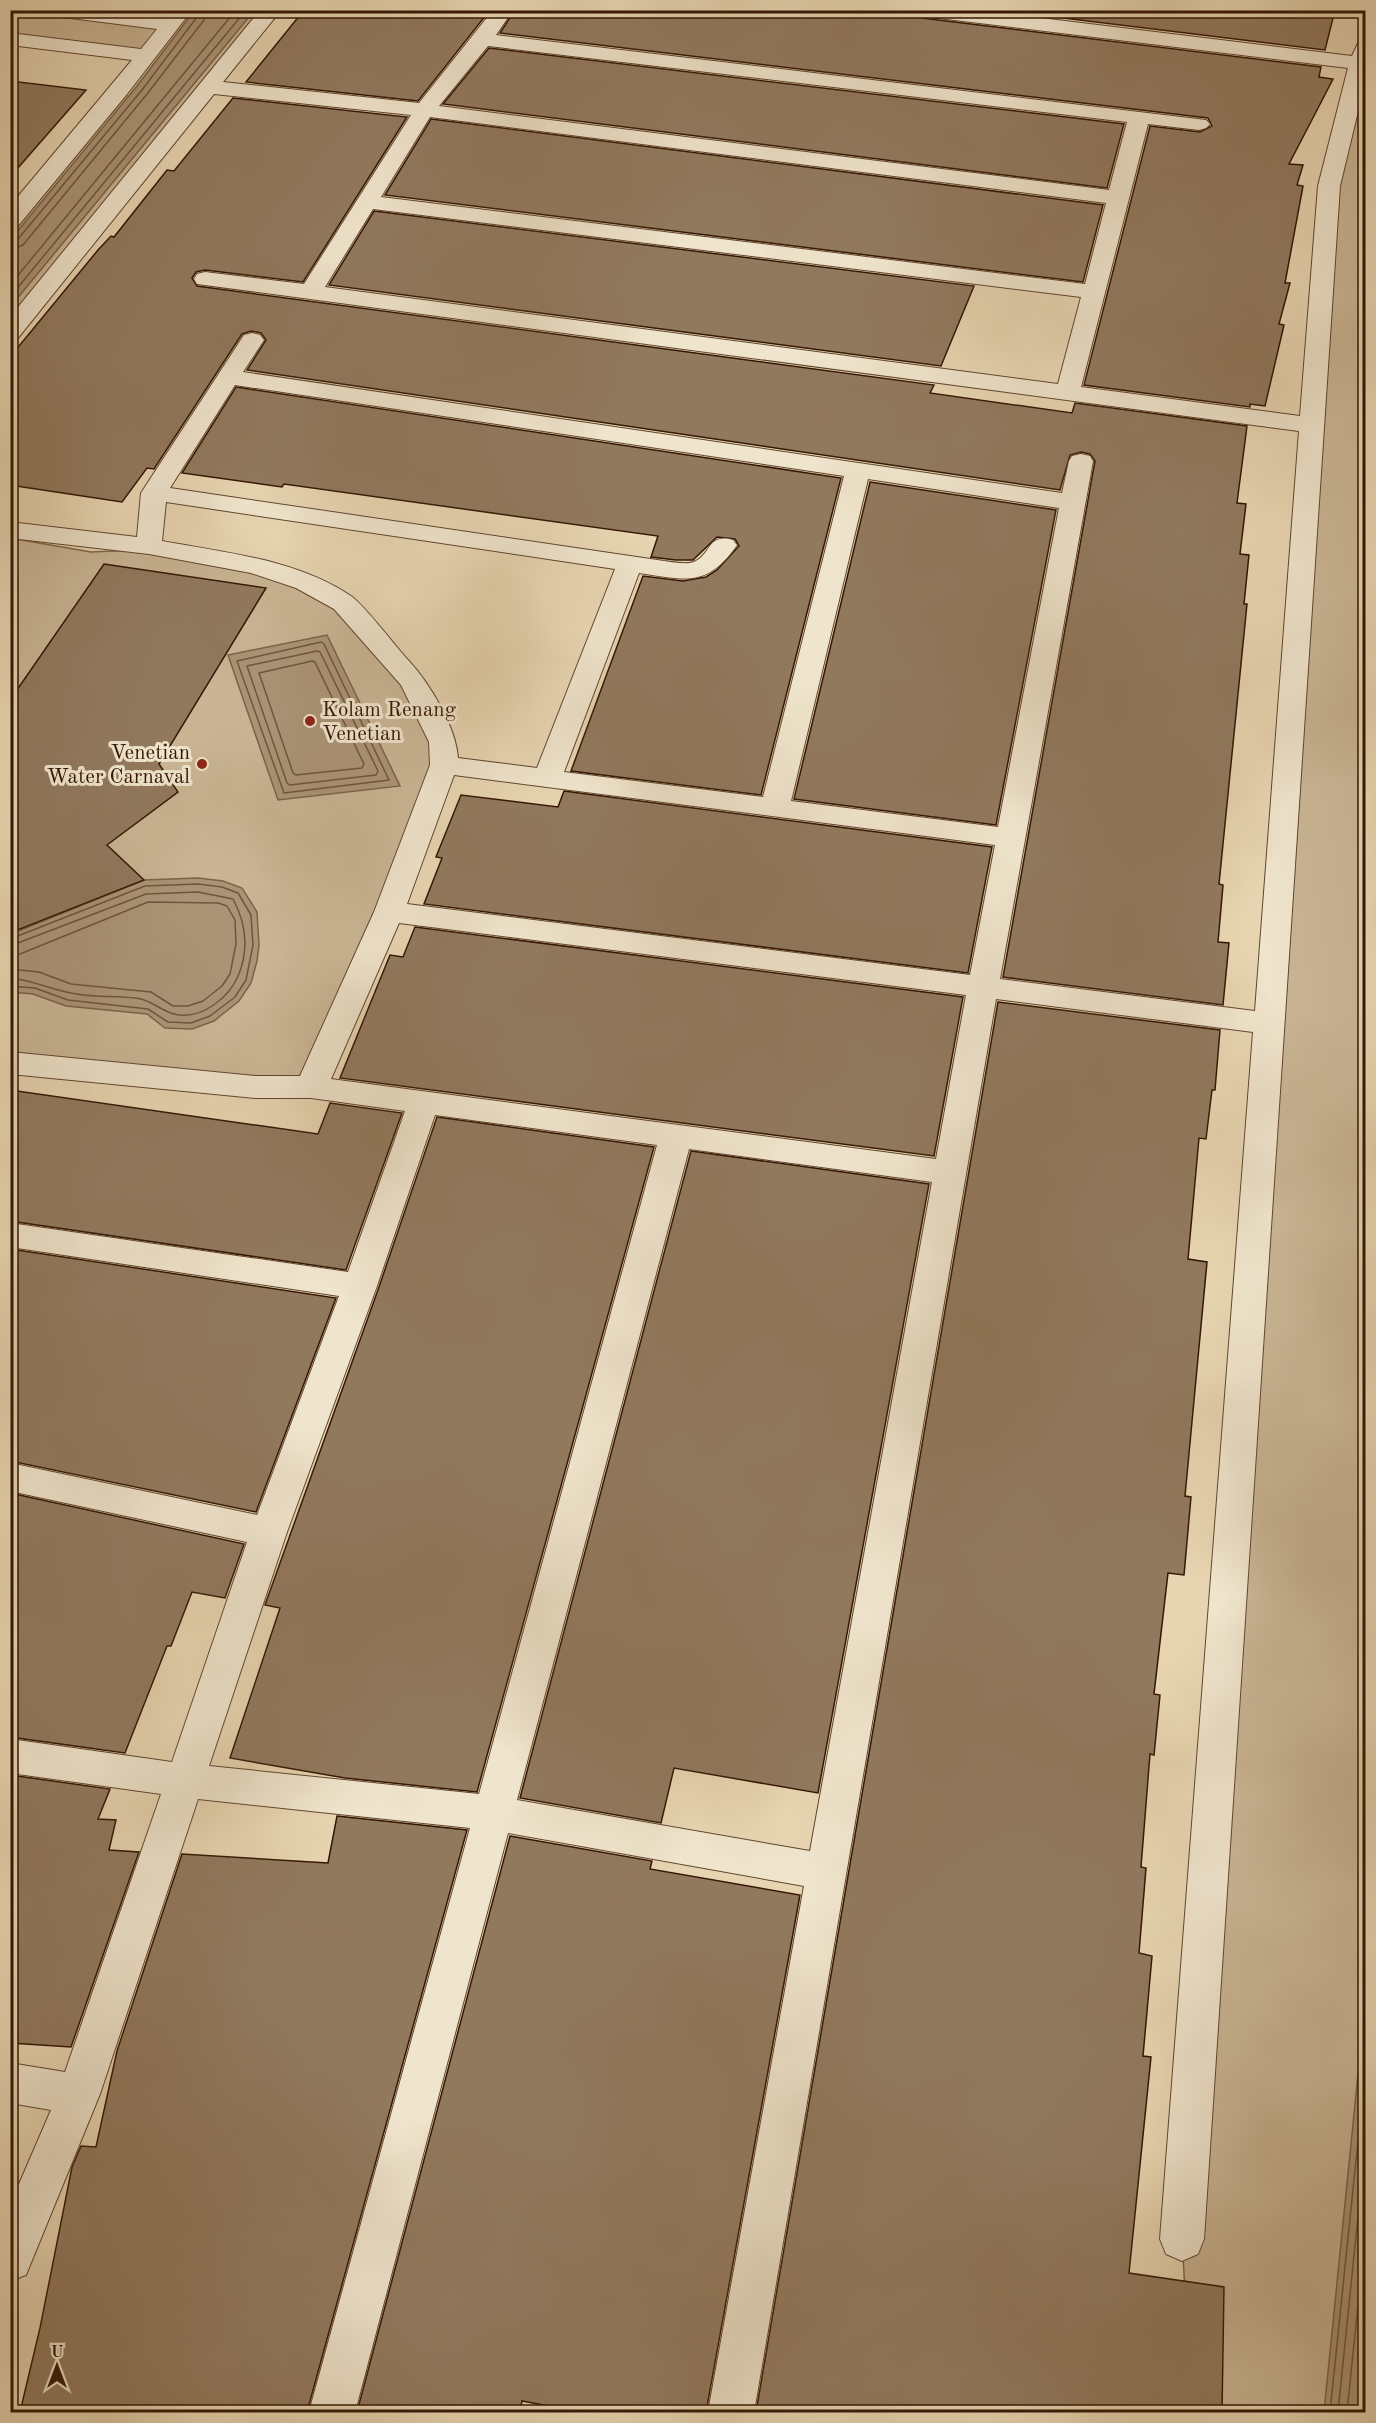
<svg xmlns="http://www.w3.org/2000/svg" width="1376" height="2423" viewBox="0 0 1376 2423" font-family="'Old Standard TT',serif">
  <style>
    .green { fill: #c9b594; stroke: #7e664c; stroke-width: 1.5 }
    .water { fill: #aa9476; stroke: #7b6248; stroke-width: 1.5 }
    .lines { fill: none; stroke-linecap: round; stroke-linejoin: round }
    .shore { stroke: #6f553d; stroke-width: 1.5 }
    .building { fill: #91795e; stroke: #341604; stroke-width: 1.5 }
    .minor-casing { stroke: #61462f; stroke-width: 2 }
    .minor { fill: #efe4cc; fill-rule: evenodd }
    .poi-dot { fill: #8f2418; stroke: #efe4cc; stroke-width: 2 }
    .labels { text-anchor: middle; stroke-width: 6; stroke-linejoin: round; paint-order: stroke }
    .poi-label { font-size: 21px; fill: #341604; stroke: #efe4cc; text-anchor: start }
  </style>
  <rect width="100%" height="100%" fill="#e7d5b1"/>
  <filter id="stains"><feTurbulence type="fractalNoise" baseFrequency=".00333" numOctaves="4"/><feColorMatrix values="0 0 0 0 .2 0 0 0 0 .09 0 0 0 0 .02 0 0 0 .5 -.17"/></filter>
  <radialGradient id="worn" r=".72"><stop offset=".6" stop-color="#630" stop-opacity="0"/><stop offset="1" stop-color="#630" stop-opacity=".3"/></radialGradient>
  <!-- green -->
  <path class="green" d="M11,11H55L171,25L182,11H272L11,333V221L145,57L11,39Z
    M1365,45V2412H1192L1182,2239L1329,186Z
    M10,538L91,552L139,550L256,566L343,603L443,742L311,1087L11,1063Z"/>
  <!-- water -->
  <path class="water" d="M194,11H254L11,306V239L137,86Z
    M327,635L400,786L278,800L228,655Z
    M198,878L223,881L242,888L257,912L259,945L257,961L251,983L239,1001L214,1021L192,1029L165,1028L147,1014L66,1006L33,994L11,992V934L144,880Z
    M1365,2005V2412H1324Z"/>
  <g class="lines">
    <!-- shore -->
    <path class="shore" d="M10,242L18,239L142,90L197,17L199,10
      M10,250L23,245L147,94L204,20L206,10
      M10,285L236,10
      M10,297L246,10
      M321,642L324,644L389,780L284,793L237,661Z
      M317,651L320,652L378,771L376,775L290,785L287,783L247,666Z
      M312,661L315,662L364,764L362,768L296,775L293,773L259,673Z
      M10,939L145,886L198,884L222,887L238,893L251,915L253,945L246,980L235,997L210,1016L191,1023L168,1022L148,1009L68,1000L35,988L10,986
      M10,946L146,894L198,892L233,899C246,923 249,948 239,974C230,997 201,1021 174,1014C162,1011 153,1002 141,999C120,995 98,998 77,994C54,991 33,980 10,978
      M10,955L20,954L148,902L218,903L227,906L235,920L236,944L230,974L222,986L203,1001L188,1006H173L151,992L71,984L39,972L10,969
      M1330,2412L1366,2064
      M1338,2412L1366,2138
      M1347,2412L1366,2227"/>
  </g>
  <!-- building -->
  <path class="building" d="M304,10H490L418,101L246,82Z
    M515,10H910L914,16L922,18L1321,67L1319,77L1333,79L1289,164L1303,165L1297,185L1303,186L1285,283H1290L1279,324L1284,325L1265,406L1250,404V407L1084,385L1150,126L1200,132L1212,126L1208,118L500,33Z
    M998,10H1335L1325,50Z
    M489,48L1124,124L1107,188L443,104Z
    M10,81L86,90L10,177Z
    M233,98L407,117L303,282L205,270L196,272L192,278L197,286L934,385L930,393L1072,413L1075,403L1247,426L1237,503L1246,504L1240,554L1249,555L1244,604H1247L1219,884L1223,885L1218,942L1229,943L1223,1005L1003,977L1095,461L1090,454L1081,452L1070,455L1060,490L247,370L266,340L261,333L251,331L242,334L154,469L147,468L122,502L10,485V357L98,250L111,236L114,237L167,170L174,171Z
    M431,119L1103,205L1083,282L385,195Z
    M374,211L974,286L941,366L329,285Z
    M236,387L841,478L761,795L571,771L643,576L683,581L706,577L717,570L739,546L735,539L717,537L693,560H676L651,557L658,536L284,484L282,487L182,473Z
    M870,482L1056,510L996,825L794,799Z
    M104,564L266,588L159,764L178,792L107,845L144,880L10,933V700Z
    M564,791L992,847L968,973L424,904L442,858L436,857L461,795L558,807Z
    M415,927L963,997L934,1156L340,1078L390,955L403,957Z
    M998,1002L1220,1030L1215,1090H1212L1206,1139L1199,1138L1188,1259L1207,1262L1185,1496L1191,1497L1184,1575L1168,1573L1154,1694L1160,1695L1154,1755L1150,1754L1141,1867L1146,1868L1139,1953L1152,1956L1143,2056L1151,2057L1129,2273L1224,2287L1222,2412H756Z
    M10,1090L318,1134L330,1103L402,1113L346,1270L10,1221Z
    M437,1117L654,1147L477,1792L345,1778L230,1758L280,1608L265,1605L379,1287Z
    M691,1151L929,1184L818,1793L674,1768L661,1823L520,1798Z
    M10,1249L336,1298L256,1512L10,1461Z
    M10,1493L244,1544L225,1598L192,1592L171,1646H167L125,1753L10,1737Z
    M10,1775L110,1789L98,1819L116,1820L109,1850L139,1852L71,2047L10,2043Z
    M337,1816L467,1830L307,2412H20L40,2328L72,2167L81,2146L96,2147L117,2051L182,1854L328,1863Z
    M510,1836L652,1861L650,1869L800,1895L706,2412H580L522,2401L520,2412H357Z"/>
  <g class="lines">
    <defs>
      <path id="minor" d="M45,10H105L165,18L171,10H192L127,94L18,226L10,228V206L132,60L10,45V33L141,49L157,29L55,16L48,14Z
        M260,10H281L223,82L419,103L493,10H513L496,35L1206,120L1210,124L1206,128L1199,130L1148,124L1081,387L1300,416L1318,186L1348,68L922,16L915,14L912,10H975L1352,56L1359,41L1366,39V78L1340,186L1204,2239L1198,2254L1182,2261L1166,2254L1160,2239L1253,1032L996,999L754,2412H708L804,1886L508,1833L355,2412H309L470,1828L198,1799L100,2094L26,2275L10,2281V2205L51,2110L10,2103V2063L65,2072L161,1794L10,1773V1739L172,1762L247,1542L10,1491V1463L257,1515L339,1296L10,1247V1223L348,1272L405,1111L311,1098H255L10,1074V1052L255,1076H300L374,912L430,765L429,742L401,685L334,609L296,588L251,573L149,554L10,538V522L137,537L141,493L244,335L252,333L260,335L264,340L243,372L1062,493L1069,461L1072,456L1081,454L1090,456L1093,461L1000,979L1255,1011L1299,431L197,284L194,279L197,274L205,272L304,284L411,115L214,94L18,338L10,340V317ZM488,46L1127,122L1109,190L439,106ZM430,117L1106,203L1085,284L381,197ZM373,209L1081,297L1058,384L325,287ZM235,385L844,476L763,797L564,772L639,573C686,580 707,588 737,545L733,540C707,533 712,554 694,562C686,565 673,562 664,561L170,488ZM868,479L1059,508L998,827L791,801ZM166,502L615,569L537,768L458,758C456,727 430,684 409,661C394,645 367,608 351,596C296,559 226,553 162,541ZM454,775L995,845L970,975L407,904ZM399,923L966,995L936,1159L331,1079ZM435,1115L657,1145L479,1794L209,1766L287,1532L377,1286ZM689,1149L932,1182L810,1851L517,1800Z"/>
    </defs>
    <!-- minor casing -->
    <use href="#minor" class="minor-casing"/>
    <!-- minor -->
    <use href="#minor" class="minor"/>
  </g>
  <!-- markers -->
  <g class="poi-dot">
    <circle cx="310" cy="721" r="6"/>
    <circle cx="202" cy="764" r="6"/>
  </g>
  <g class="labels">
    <!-- poi labels -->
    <g class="poi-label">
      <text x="322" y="716">Kolam Renang<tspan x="322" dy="24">Venetian</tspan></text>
      <text x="190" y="759" text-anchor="end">Venetian<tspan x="190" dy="24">Water Carnaval</tspan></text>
    </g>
  </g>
  <!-- margin -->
  <rect width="1376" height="2423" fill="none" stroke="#e7d5b1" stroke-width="36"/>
  <rect x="12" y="12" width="1352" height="2399" fill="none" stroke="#341604" stroke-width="3"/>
  <rect x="18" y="18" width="1340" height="2387" fill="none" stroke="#341604" stroke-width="1.5"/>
  <!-- north arrow -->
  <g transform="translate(57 2366)" stroke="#efe4cc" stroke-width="4.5" paint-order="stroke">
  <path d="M0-4.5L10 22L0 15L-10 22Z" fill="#341604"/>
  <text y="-9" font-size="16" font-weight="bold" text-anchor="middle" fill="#341604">U</text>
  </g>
  <rect width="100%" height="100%" filter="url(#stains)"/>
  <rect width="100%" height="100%" fill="url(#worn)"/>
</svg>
